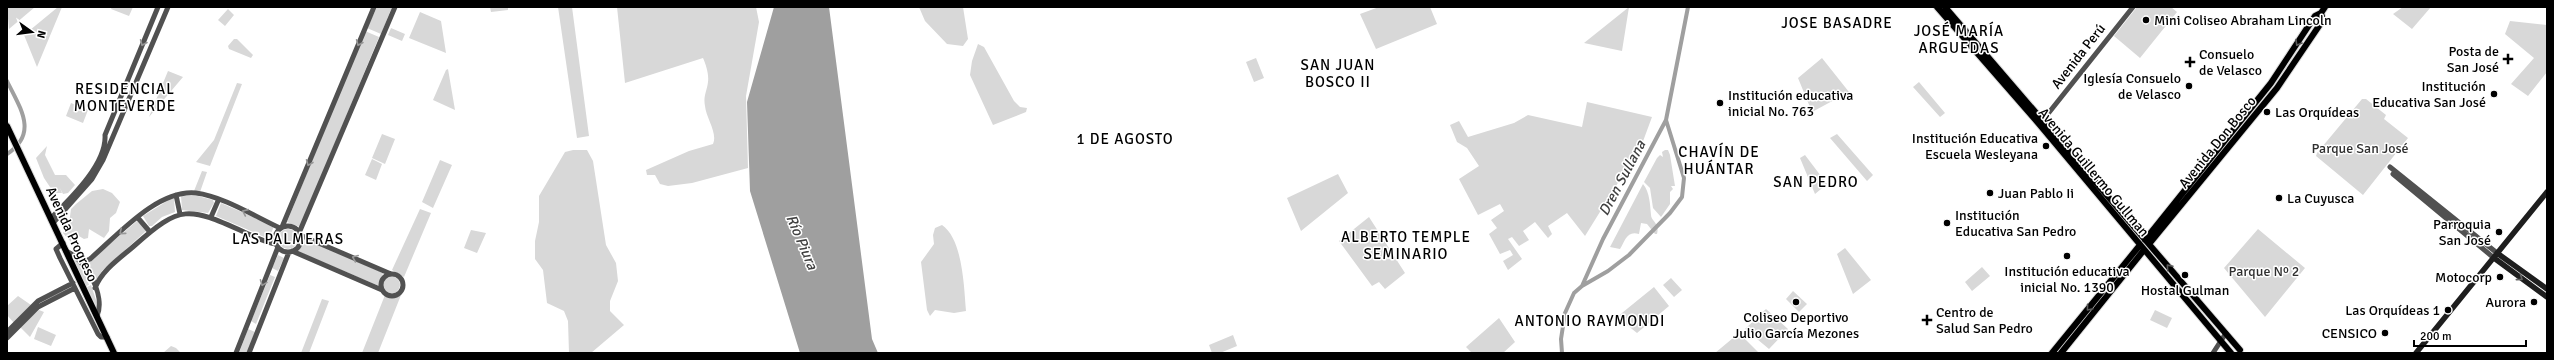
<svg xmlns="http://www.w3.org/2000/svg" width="2554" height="360" viewBox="0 0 2554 360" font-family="Signika,sans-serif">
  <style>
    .green { fill: #d8d8d8 }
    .water { fill: #9f9f9f }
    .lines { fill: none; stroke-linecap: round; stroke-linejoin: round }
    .canal { stroke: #9f9f9f; stroke-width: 4 }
    .primary-casing { stroke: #dbdbdb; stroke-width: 8 }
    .tertiary { stroke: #515151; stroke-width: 5 }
    .secondary { stroke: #1e1e1e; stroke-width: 5.5 }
    .primary { stroke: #000; stroke-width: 6 }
    .oneway { stroke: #979797 }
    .oneway2 { stroke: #595959 }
    .oneway3 { stroke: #626262 }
    .poi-dot { fill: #000; stroke: #fff; stroke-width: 1.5 }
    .labels { text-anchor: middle; stroke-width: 3; stroke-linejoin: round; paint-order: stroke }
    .poi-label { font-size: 14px; fill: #000; stroke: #fff; text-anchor: end }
    .street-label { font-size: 14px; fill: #000; stroke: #fff }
    .park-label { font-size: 14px; fill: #2f2f2f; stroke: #fff }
    .neighbourhood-label { font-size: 15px; letter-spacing: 1px; fill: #000; stroke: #fff }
    .water-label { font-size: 15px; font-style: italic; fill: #404040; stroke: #fff }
  </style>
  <rect width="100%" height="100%" fill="#fff"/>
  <!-- green -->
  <path class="green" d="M7,7H35L9,29Z
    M58,7H62L37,67L24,35Z
    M112,7H133L129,16L111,9Z
    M377,7H392L381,34L367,28Z
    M490,7H508V10L491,12Z
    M558,7H572L589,136L577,138Z
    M617,7H756L759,22L746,96L748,168L692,183L668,186L660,184L655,175H647L646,170L689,151L713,144C718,133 706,118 705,106C703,96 707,91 708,82C709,74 706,65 703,58L625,83Z
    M919,7H963L968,39L963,46L947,44L925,21Z
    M1379,7H1430L1437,24L1376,49L1360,14Z
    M1629,7L1622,51L1584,43Z
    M2137,7H2171L2177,12L2140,58L2114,36Z
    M2403,7H2431L2412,29L2393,14Z
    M228,9L234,15L225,26L218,20Z
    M420,12L441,21L446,53L409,38Z
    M2510,21L2547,25V72L2528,96L2511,84L2534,58L2505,34Z
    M391,28L405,34L402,41L388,35Z
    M365,31L379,37L300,227L287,222Z
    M234,39H237L253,55L251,58L229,49L228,46Z
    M978,44L984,47L1014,101L1020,107L1027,108L1026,112L993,125L970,75L972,61Z
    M1256,58L1264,78L1254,82L1246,62Z
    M1822,58L1849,92L1812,112L1798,78Z
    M448,69L455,110L433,100L446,70Z
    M168,71L183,77L149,117Z
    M1919,82L1945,113L1940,117L1913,87Z
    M237,83L242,84L210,166L196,162L214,140Z
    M2362,99H2366L2386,115L2384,119L2408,138L2363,195L2316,156L2317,153Z
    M1587,102L1652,117L1642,144L1585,236L1567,213L1548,226L1552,234L1548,238L1535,222L1523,231L1529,240L1519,246L1512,237L1508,239L1522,259L1508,270L1503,261L1513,255L1510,250L1500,254L1489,234L1497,228L1491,220L1504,211L1500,204L1478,215L1459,179L1479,166L1467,148L1457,142L1450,125L1459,121L1468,137L1514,123L1528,115L1582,127Z
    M71,103L88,110L83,123L66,116Z
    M382,134L395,139L385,164L372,158Z
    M1837,134L1873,175L1867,181L1830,138Z
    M47,146L45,155L55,175H66L75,185L68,193L63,194L60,188L62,193H54L44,178L36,158Z
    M573,150H587L593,161L606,245L616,263L618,281L610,301V311L624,325L591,353H569L568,321L564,311L547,303L543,270L535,259V241L539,222V196L565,152Z
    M1665,150H1668L1670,155L1675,186H1671L1673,189L1670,192V204L1661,217L1653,208L1650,188L1644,182L1657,158L1660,155L1663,157L1662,152Z
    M1805,155L1827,184L1815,194L1800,158Z
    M372,159L382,164L376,180L365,175Z
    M440,160L452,165L433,208L422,202Z
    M202,171L207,172L200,192L194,191Z
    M1338,174L1348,193L1301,231L1287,198Z
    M1643,184C1650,192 1650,206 1651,215C1651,221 1660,223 1657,234H1655L1647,224L1641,223L1639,234C1627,230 1625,241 1620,249L1610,247Z
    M103,189L112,193L120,202L116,213L110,218L109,231L104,238L89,229L88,238L84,239L72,232L71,242L63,233L69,224L71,209L76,204L92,191Z
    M181,196H198L213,200L214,203L208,213L182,210Z
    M172,198L174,199L175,212L162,217L152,226H149L143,216Z
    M221,203L274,226L269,239L216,216Z
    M420,209L431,213L404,277L392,270Z
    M1369,217L1405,273L1385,289L1379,282L1372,286L1339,241Z
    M137,221L146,231L102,271L95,283L86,264Z
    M942,225C963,239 964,288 966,311L954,313L935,310L930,316L927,310L921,262L934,244L933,235L935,228Z
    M278 239a10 10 0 1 1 20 0a10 10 0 1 1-20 0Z
    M2258,229L2305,268L2265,317L2224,268Z
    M471,230L486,233L477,253L464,248Z
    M303,238L383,273L379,286L297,251L302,246Z
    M1845,248L1871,280L1853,294L1837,254Z
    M278,255L284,258L278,271L272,268Z
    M71,256L81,264L80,266L83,268L89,285L86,286Z
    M1982,267L1990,276L1972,291L1965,282Z
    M270,275L275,277L256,324L251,321Z
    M382 285a9 9 0 1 1 18 0a9 9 0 1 1-18 0Z
    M1671,278L1682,290L1674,297L1663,285Z
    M91,285L98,306L97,308L87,287Z
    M1654,287L1669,306L1637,333L1617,317Z
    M1793,291L1807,304L1799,312L1786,299Z
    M385,295L390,297L401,295L378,353H362Z
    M18,296L31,305L14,323L7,315V306Z
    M322,299L329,301L309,353H301Z
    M1766,309L1788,329L1769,349L1745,329Z
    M39,310L44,312L30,337L20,327Z
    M2155,310L2172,318L2167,328L2150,320Z
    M1499,318L1515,342L1503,353H1472L1466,347Z
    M38,327L56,335L51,346L34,339Z
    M248,329L255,332L247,353H239Z
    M1739,333L1759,353H1715Z
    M1233,335L1237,346L1220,353H1212L1209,345Z
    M171,346L176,348L181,353H163Z"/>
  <!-- water -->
  <path class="water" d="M774,7H829L872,339L878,353H800L750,191L747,102Z"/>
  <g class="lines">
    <!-- canal -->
    <path class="canal" d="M7,81C20,108 39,133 7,154
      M1582,286L1608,271L1629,255L1670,213L1682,197L1684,178L1666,120
      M1562,353L1561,339L1565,313L1574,293L1582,286L1603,239L1666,120L1688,7"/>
    <defs>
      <path id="primary" d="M1937,7L2039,124L2231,353
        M1945,7L2240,350
        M7,126L114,353
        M2145,240L2271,83L2315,16L2321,13L2325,7
        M2149,244L2277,88L2323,20L2321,13
        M2052,353L2140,245
        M2061,353L2144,250"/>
    </defs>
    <!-- primary casing -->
    <use href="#primary" class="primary-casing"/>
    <!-- tertiary -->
    <path class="tertiary" d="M2043,120L2133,7
      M2390,167L2497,253
      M2393,174L2494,258
      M176,195L180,214
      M211,217L218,201
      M51,218C70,199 107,164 105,135L158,7
      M138,218L150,232
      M53,223L92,179L103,160L168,7
      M275 239a13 13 0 1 1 26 0a13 13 0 1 1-26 0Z
      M282,227L374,7
      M299,233L395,7
      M300,235L391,274
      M63,243L56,249L60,258L98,334L101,337H107
      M66,251C86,259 106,296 97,316
      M292,251L382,290
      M83,262L90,259C117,236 157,189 196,193C222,196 256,217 280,228
      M381 285a11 11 0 1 1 22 0a11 11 0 1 1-22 0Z
      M95,288C102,270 120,258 134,246C181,204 188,207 244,232C254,236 265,243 276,244
      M7,332L38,301L73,283
      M7,338L38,307L75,288
      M236,353L278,247
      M249,353L289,252
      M2213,353L2226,333"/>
    <!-- secondary -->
    <path class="secondary" d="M2497,253L2547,289
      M2494,258L2547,297
      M2416,353L2547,192"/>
    <!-- primary -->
    <use href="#primary" class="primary"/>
  </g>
  <!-- one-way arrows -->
  <defs><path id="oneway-chevron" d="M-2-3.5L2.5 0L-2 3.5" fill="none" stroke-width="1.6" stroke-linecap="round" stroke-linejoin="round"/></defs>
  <g class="oneway">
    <use href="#oneway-chevron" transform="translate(143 43) rotate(113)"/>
    <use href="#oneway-chevron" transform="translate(359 43) rotate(113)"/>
    <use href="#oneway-chevron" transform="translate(309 163) rotate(112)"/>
    <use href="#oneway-chevron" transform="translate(245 212) rotate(-156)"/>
    <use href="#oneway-chevron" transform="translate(122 232) rotate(139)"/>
    <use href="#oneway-chevron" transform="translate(355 258) rotate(-157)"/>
    <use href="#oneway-chevron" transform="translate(263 283) rotate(111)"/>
  </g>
  <g class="oneway2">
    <use href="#oneway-chevron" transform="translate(2298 43) rotate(120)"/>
    <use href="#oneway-chevron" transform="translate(2169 267) rotate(-131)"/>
    <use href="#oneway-chevron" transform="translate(2089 308) rotate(130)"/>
  </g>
  <use class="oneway3" href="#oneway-chevron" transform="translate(2520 278) rotate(36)"/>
  <!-- markers -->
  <g class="poi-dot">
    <circle cx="2146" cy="20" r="4"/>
    <path d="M2506 53h4v4h4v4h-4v4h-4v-4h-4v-4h4z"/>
    <path d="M2188 56h4v4h4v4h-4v4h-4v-4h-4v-4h4z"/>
    <circle cx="2189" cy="86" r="4"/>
    <circle cx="2494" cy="94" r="4"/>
    <circle cx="1720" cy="103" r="4"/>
    <circle cx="2267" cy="112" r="4"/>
    <circle cx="2046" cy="146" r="4"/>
    <circle cx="1990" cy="193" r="4"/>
    <circle cx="2279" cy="198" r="4"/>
    <circle cx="1947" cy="223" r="4"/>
    <circle cx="2499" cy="232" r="4"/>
    <circle cx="2067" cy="256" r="4"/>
    <circle cx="2185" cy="275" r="4"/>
    <circle cx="2500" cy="277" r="4"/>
    <circle cx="1796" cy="302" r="4"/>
    <circle cx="2534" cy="302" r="4"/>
    <circle cx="2448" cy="310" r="4"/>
    <path d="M1925 314h4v4h4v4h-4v4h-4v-4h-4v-4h4z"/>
    <circle cx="2385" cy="333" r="4"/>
  </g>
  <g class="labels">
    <!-- poi labels -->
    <g class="poi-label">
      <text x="2154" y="25" text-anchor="start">Mini Coliseo Abraham Lincoln</text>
      <text x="2499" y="56">Posta de<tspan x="2499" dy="16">San José</tspan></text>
      <text x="2199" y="59" text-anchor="start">Consuelo<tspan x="2199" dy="16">de Velasco</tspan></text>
      <text x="2181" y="83">Iglesía Consuelo<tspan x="2181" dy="16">de Velasco</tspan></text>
      <text x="2486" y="91">Institución<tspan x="2486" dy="16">Educativa San José</tspan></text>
      <text x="1728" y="100" text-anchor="start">Institución educativa<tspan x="1728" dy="16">inicial No. 763</tspan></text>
      <text x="2275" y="117" text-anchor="start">Las Orquídeas</text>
      <text x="2038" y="143">Institución Educativa<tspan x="2038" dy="16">Escuela Wesleyana</tspan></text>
      <text x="1998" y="198" text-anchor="start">Juan Pablo Ii</text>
      <text x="2287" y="203" text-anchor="start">La Cuyusca</text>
      <text x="1955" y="220" text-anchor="start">Institución<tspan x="1955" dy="16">Educativa San Pedro</tspan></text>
      <text x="2491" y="229">Parroquia<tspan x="2491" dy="16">San José</tspan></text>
      <text x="2067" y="276" text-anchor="middle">Institución educativa<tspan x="2067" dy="16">inicial No. 1390</tspan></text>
      <text x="2492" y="282">Motocorp</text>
      <text x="2185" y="295" text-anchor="middle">Hostal Gulman</text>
      <text x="2526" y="307">Aurora</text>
      <text x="2440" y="315">Las Orquídeas 1</text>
      <text x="1936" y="317" text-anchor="start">Centro de<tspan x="1936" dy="16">Salud San Pedro</tspan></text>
      <text x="1796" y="322" text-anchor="middle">Coliseo Deportivo<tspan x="1796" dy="16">Julio García Mezones</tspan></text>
      <text x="2377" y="338">CENSICO</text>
    </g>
    <!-- street labels -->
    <g class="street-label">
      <text transform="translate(2078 56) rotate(-52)" y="5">Avenida Perú</text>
      <text transform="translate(2217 142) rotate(-51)" y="5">Avenida Don Bosco</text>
      <text transform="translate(2094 172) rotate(50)" y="5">Avenida Guillermo Gullman</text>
      <text transform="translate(72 234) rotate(65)" y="5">Avenida Progreso</text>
    </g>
    <!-- park labels -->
    <g class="park-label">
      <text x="2360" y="153">Parque San José</text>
      <text x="2264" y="276">Parque Nº 2</text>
    </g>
    <!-- neighbourhood labels -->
    <g class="neighbourhood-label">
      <text x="1837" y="28">JOSE BASADRE</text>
      <text x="1959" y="36">JOSÉ MARÍA<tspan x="1959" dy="17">ARGUEDAS</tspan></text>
      <text x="1338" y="70">SAN JUAN<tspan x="1338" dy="17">BOSCO II</tspan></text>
      <text x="125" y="94">RESIDENCIAL<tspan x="125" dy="17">MONTEVERDE</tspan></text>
      <text x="1125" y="144">1 DE AGOSTO</text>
      <text x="1719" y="157">CHAVÍN DE<tspan x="1719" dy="17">HUÁNTAR</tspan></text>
      <text x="1816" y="187">SAN PEDRO</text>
      <text x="1406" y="242">ALBERTO TEMPLE<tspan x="1406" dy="17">SEMINARIO</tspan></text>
      <text x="288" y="244">LAS PALMERAS</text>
      <text x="1590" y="326">ANTONIO RAYMONDI</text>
    </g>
    <!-- water labels -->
    <g class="water-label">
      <text transform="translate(1622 178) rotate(-62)" y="5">Dren Sullana</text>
      <text transform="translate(802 242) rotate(67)" y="5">Río Piura</text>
    </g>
  </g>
  <!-- border -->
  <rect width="2554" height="360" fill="none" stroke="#000000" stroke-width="16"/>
  <!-- north arrow -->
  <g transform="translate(32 32) rotate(104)" stroke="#ffffff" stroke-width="3" paint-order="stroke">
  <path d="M0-3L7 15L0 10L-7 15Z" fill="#000000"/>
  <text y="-6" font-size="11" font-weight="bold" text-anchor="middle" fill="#000000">N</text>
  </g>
  <!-- scale -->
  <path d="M2414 340v6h112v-6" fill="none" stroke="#000000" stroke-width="2"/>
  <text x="2420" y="340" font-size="12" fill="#000000" stroke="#ffffff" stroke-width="3" paint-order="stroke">200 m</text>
</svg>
